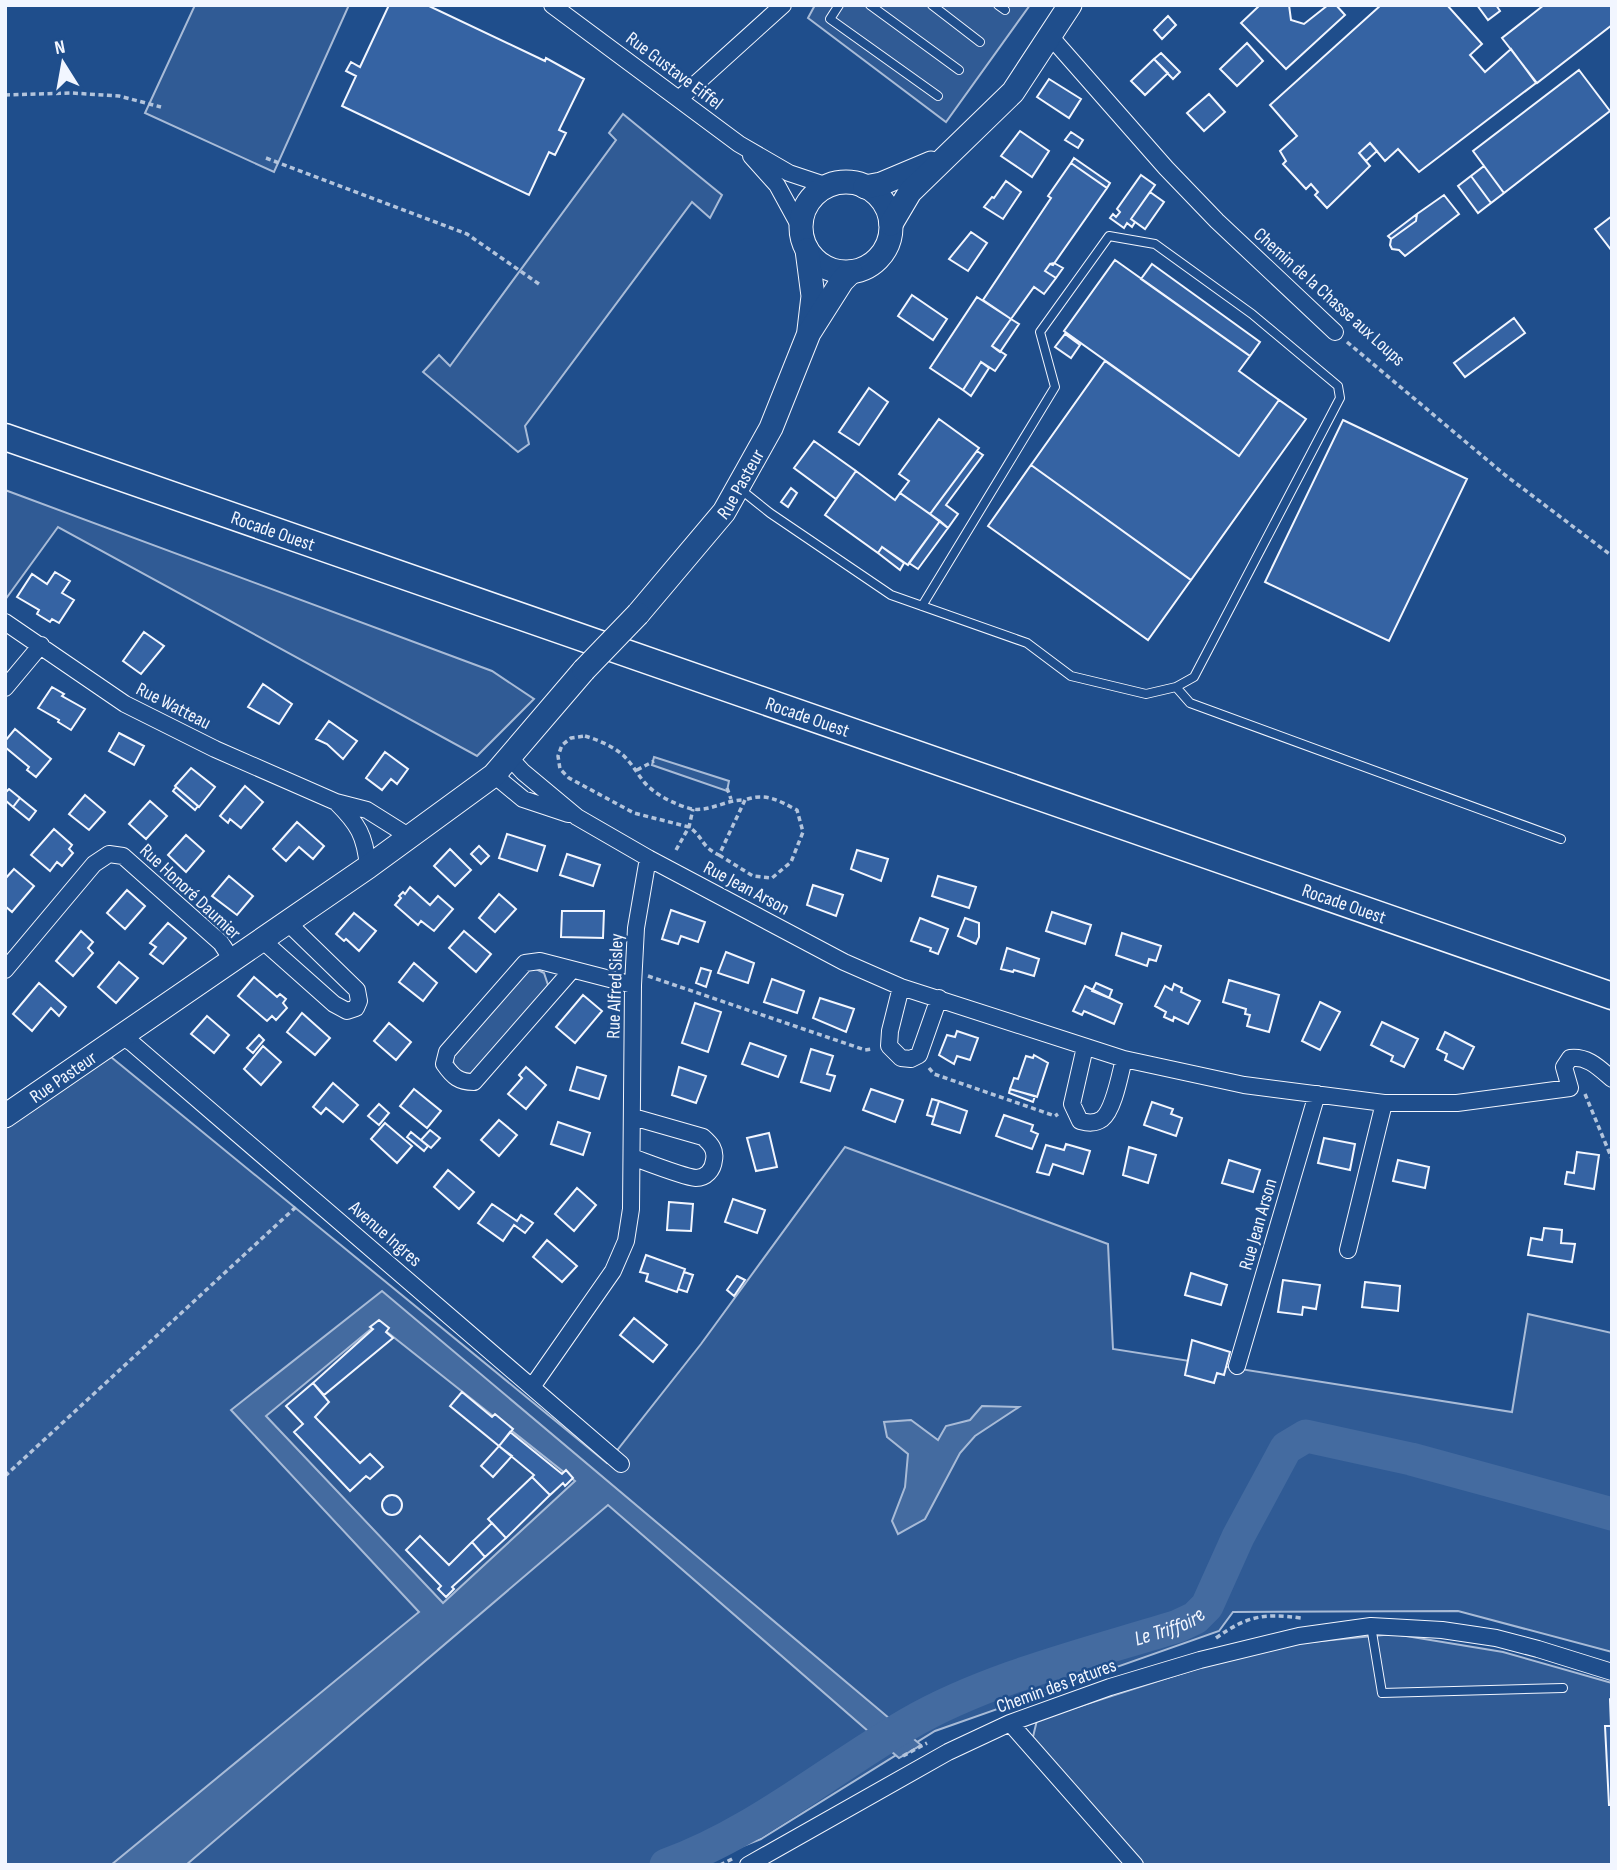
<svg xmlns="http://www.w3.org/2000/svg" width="1617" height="1870" viewBox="0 0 1617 1870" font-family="'Sofia Sans Condensed',sans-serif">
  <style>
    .built { fill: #305b95; stroke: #a8bbd7; stroke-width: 2 }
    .water { fill: #446ba0; stroke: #a8bbd7; stroke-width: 2; fill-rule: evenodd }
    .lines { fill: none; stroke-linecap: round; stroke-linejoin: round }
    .river { stroke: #446ba0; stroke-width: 33 }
    .building { fill: #3563a3; stroke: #f2f6ff; stroke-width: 2 }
    .lane-casing { stroke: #f2f6ff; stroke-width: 10 }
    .street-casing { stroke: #f2f6ff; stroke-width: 18 }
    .secondary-casing { stroke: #f2f6ff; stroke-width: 25 }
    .primary-casing { stroke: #f2f6ff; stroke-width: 29 }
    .path { stroke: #b3c4dc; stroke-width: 3.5; stroke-dasharray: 5 3.5; stroke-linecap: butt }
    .lane { stroke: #1f4e8c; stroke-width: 8 }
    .street { stroke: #1f4e8c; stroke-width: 16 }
    .secondary { stroke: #1f4e8c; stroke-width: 23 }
    .primary { stroke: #1f4e8c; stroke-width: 26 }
    .secondary-bridge-casing { stroke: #f2f6ff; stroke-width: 25; stroke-linecap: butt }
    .secondary-bridge { stroke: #1f4e8c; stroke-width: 23 }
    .labels { text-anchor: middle; stroke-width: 5; stroke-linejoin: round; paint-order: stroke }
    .street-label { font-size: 19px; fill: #f2f6ff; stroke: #1f4e8c }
    .water-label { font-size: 21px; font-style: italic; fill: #f2f6ff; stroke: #1f4e8c }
  </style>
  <rect width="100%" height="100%" fill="#1f4e8c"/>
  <!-- built -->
  <path class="built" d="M195,5H349L274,172L145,113Z
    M815,5H1030L946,122L808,18Z
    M623,114L722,195L710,218L692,202L525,426L529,444L518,452L423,372L439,355L450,366L616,140L609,133Z
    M5,490L492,671L534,699L477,756L58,527L5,600Z
    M654,757L729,781L727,791L652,765Z
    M534,968L544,973L548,985L546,989L471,1075L462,1074L454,1064L452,1058L456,1050L523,973Z
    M111,1057L607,1463L701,1344L845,1147L1108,1244L1113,1349L1512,1412L1528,1314L1612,1333V1652L1458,1611L1233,1612L1219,1631L935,1731L761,1839L694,1865H5V1126Z
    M1394,1634L1503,1652L1612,1683V1865H1142L1032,1741L1037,1720L1214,1663L1300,1643Z"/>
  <!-- water -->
  <path class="water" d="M382,1291L921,1745L899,1758L608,1505L186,1865H111L419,1612L231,1410ZM377,1324L575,1481L443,1603L266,1416Z
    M982,1406L1019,1407L975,1436L960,1453L925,1519L898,1534L892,1521L905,1487L908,1454L887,1437L884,1422L911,1420L938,1440L946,1426L970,1420Z"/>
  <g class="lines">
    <!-- river -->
    <path class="river" id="s1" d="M666,1865C753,1834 829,1770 908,1724C987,1678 1091,1653 1178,1626L1195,1618L1207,1606L1238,1537L1286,1448L1306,1436L1411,1459L1612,1514"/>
  </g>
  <!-- building -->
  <path class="building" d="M389,5H427L545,61L546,58L584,79L559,130L566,133L555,155L549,152L529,195L342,106L356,76L346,71L351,62L360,67Z
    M1260,5H1289L1291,20L1304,24L1328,5H1336L1345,15L1286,69L1241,23Z
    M1381,5H1447L1482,44L1470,55L1485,72L1511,49L1536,83L1419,172L1398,149L1385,161L1370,143L1359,153L1370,166L1327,208L1315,195L1318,192L1311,184L1306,189L1283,164L1286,161L1280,151L1297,136L1270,105Z
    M1477,5H1496L1500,11L1488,20Z
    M1544,5H1612V25L1537,83L1502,38Z
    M1168,16L1176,25L1162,39L1154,30Z
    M1247,43L1263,61L1237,86L1220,69Z
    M1161,53L1180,72L1173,79L1154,59Z
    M1154,59L1168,73L1145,95L1131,81Z
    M1579,70L1610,111L1504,193L1473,151Z
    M1049,79L1081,99L1069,118L1037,97Z
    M1209,94L1225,112L1204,131L1187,113Z
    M1020,131L1049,151L1032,177L1001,156Z
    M1071,132L1083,140L1078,148L1065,140Z
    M1370,143L1377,151L1366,161L1359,153Z
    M1074,158L1110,183L1107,188L1071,163Z
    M1071,163L1107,188L1053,265L1050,264L1045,271L1056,278L1044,294L1034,287L1011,319L983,300L1051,198L1048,196Z
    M1484,166L1504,193L1491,203L1471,176Z
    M1141,175L1155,185L1131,219L1135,222L1132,227L1127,223L1124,228L1110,218L1113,214L1116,217L1120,212L1117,209Z
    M1471,176L1491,203L1478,213L1458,186Z
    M1006,181L1021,192L1003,219L984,207L992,197L994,198Z
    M1150,192L1164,202L1145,229L1131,219Z
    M1444,195L1459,214L1405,256L1399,250L1392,249L1390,245L1391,239L1416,221L1417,214Z
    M1417,214L1416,221L1391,239L1388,236Z
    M1612,216V251L1595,229Z
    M971,232L987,243L968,271L949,259Z
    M1115,260L1250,356L1239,371L1279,400L1239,456L1064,331Z
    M1054,263L1063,268L1056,278L1045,271L1050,264Z
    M1152,264L1260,342L1250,356L1141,279Z
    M912,295L947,319L933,340L898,316Z
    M977,297L1011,319L992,346L1006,355L995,371L981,362L963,390L930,368Z
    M1514,318L1525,333L1465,377L1454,363Z
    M1011,319L1019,324L1000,352L992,346Z
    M1065,334L1080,345L1071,358L1055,347Z
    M1105,361L1239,456L1279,400L1306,419L1191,580L1031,465Z
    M981,362L989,368L971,396L963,390Z
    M869,388L888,402L859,445L839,432Z
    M939,419L979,448L930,514L900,493L909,481L899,474Z
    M1343,420L1467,479L1389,641L1265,582Z
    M814,441L856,471L836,499L794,468Z
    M977,451L983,455L946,505L958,514L948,528L930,514Z
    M1031,465L1191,580L1148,640L988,526Z
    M856,471L895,500L900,493L940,521L908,565L882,547L878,553L825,515Z
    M791,488L797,493L788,507L781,502Z
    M940,521L948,528L918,569L909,563Z
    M882,547L904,563L900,570L878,553Z
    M55,572L70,581L62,593L74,600L59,623L52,619L50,622L37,614L39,610L17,597L32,574L47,584Z
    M144,632L164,646L141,674L123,661Z
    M263,684L292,704L279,724L248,707Z
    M52,687L64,694L62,696L85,709L71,730L58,722L59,720L38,708Z
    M329,721L357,741L343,759L327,744L316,739Z
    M15,729L51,759L36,777L27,770L29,767L5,747V741Z
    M119,733L144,746L134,765L109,751Z
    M385,752L408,769L397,784L391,779L382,790L366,778Z
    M191,768L215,787L199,807L175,786Z
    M245,786L263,802L241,828L230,819L228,823L220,816Z
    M176,787L198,806L195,810L173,791Z
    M9,789L20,798L13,807L5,800V793Z
    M85,795L105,812L89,830L69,814Z
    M20,798L36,811L29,820L13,807Z
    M150,801L167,816L146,839L129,824Z
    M297,822L324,846L313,859L299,847L286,861L273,849Z
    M54,829L72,845L69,849L73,853L62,866L57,862L50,871L31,855Z
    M507,834L545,846L537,871L499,858Z
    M186,835L204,851L186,872L168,855Z
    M479,846L489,856L481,864L471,854Z
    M450,849L471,870L455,886L434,866Z
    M857,850L888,859L881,881L851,869Z
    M567,854L600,865L593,886L560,875Z
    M14,869L34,886L12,912L5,906V879Z
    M229,876L253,896L237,915L212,896Z
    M938,876L976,887L969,908L932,896Z
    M813,885L843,895L836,916L807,905Z
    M410,887L430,905L438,896L453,909L434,931L421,921L418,925L395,905L401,898L399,896L403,892L405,894Z
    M127,890L145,906L125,929L107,913Z
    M499,894L516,909L495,932L479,918Z
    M671,910L705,922L698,942L681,936L678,944L662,939Z
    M562,911H604L603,938L561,937Z
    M1052,912L1091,925L1085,944L1046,931Z
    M354,913L376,931L359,951L346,939L344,941L336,934Z
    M920,918L948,929L938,954L930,951L931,948L911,941Z
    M965,918L979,923V937L976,944L958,936Z
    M168,923L186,938L163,964L150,954L156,947L150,943Z
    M81,931L93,942L88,948L93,953L73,976L56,961Z
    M464,931L491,954L476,972L449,948Z
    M1122,933L1161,946L1156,961L1149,959L1147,966L1116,955Z
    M1007,948L1039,959L1034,976L1014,970L1013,972L1001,969Z
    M726,952L754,963L748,983L718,973Z
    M119,962L138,978L116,1003L98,987Z
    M414,963L437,983L423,1001L399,982Z
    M701,968L711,971L706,987L696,983Z
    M254,977L277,997L280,994L286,999L283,1003L287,1008L276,1020L272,1016L267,1021L238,996Z
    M772,979L804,991L797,1013L764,1002Z
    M1229,980L1279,995L1269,1032L1247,1026L1250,1015L1245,1014L1246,1009L1223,1002Z
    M39,983L66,1007L59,1016L51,1008L32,1031L13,1014Z
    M1096,983L1112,990L1109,998L1092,991Z
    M1174,984L1182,988L1181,992L1200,1001L1188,1024L1174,1017L1173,1021L1164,1017L1166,1012L1155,1006L1165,986L1172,990Z
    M1085,986L1122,1004L1114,1024L1084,1011L1082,1015L1073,1011Z
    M583,995L602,1011L575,1043L556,1027Z
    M820,998L854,1009L846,1032L813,1018Z
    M1320,1002L1340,1012L1320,1050L1302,1041Z
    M695,1003L721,1012L708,1052L682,1043Z
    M302,1013L330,1038L315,1055L287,1032Z
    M207,1016L229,1035L214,1053L191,1034Z
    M1382,1022L1418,1039L1404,1067L1391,1061L1393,1056L1371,1045Z
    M389,1023L411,1042L396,1060L374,1041Z
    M957,1031L978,1038L970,1060L957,1056L954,1064L939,1055L947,1035L955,1037Z
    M1445,1032L1474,1047L1463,1069L1445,1060L1447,1054L1437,1049Z
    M259,1035L264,1040L253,1053L247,1048Z
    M750,1043L786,1056L778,1077L742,1064Z
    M263,1046L281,1062L261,1085L244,1069Z
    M811,1049L833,1056L827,1074L835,1076L830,1091L801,1082Z
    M1034,1055L1048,1063L1037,1097L1010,1089L1014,1078L1018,1079L1026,1056L1033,1058Z
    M526,1067L546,1085L526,1109L508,1094L522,1078L519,1075Z
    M577,1067L606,1076L599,1099L570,1090Z
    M679,1067L706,1076L696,1103L672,1095Z
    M333,1083L358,1105L343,1122L326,1108L321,1114L313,1107Z
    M414,1089L441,1111L427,1128L400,1106Z
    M871,1089L903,1100L895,1122L863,1110Z
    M1010,1089L1035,1096L1033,1102L1009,1093Z
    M932,1099L939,1101L934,1117L927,1115Z
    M939,1101L967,1111L960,1133L932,1124Z
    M1152,1102L1173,1109L1171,1114L1182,1118L1176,1136L1144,1125Z
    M379,1104L389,1113L379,1125L368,1116Z
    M1004,1115L1033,1125L1031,1131L1038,1134L1032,1149L996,1136Z
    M499,1120L517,1135L499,1156L481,1140Z
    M558,1122L590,1133L583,1155L551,1144Z
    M385,1123L412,1146L397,1163L371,1139Z
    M430,1130L440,1138L431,1148L421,1140Z
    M411,1132L428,1146L424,1151L407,1137Z
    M769,1133L777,1167L756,1171L747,1138Z
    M1324,1138L1355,1144L1350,1170L1318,1163Z
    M1066,1144L1090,1151L1083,1174L1053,1164L1049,1175L1037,1172L1046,1145L1064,1150Z
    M1129,1147L1156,1155L1148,1183L1123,1175Z
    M1577,1152L1599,1155L1594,1189L1565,1184L1567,1172L1574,1173Z
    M1229,1160L1260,1170L1253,1192L1222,1183Z
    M1398,1160L1429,1167L1425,1188L1393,1181Z
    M448,1170L474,1192L459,1209L434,1187Z
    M577,1188L596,1205L574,1231L555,1214Z
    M733,1199L765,1210L757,1233L725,1222Z
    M669,1202L693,1204L691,1231L667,1230Z
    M492,1204L517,1221L521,1215L533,1223L525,1233L514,1225L503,1241L478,1223Z
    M1544,1228L1562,1230L1561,1243L1575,1244L1572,1262L1528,1255L1531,1238L1542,1240Z
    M547,1240L577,1266L562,1282L533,1257Z
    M646,1255L685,1269L677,1292L646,1281L648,1274L640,1272Z
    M684,1272L693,1275L687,1292L678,1289Z
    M1191,1273L1227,1285L1221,1305L1185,1295Z
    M737,1276L745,1280L734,1296L727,1290Z
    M1283,1280L1320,1285L1316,1309L1303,1307L1302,1315L1278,1312Z
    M1365,1282L1400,1286L1398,1311L1362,1307Z
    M634,1318L667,1345L653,1362L620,1335Z
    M379,1320L389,1328L386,1332L393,1338L324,1395L313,1383L373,1329L370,1327Z
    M1192,1340L1230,1352L1224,1375L1217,1373L1214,1383L1185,1375Z
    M313,1383L329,1402L315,1417L360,1463L370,1454L383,1467L370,1479L366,1476L350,1491L294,1432L303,1424L286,1406Z
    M462,1392L492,1417L495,1414L513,1429L499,1446L450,1406Z
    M510,1432L562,1474L566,1470L573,1478L565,1486L563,1483L550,1495L532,1477L534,1475L499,1446Z
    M499,1446L512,1456L493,1477L481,1466Z
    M532,1477L550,1495L506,1538L488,1519Z
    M382 1505a10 10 0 1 1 20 0a10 10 0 1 1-20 0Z
    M492,1523L506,1538L485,1557L472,1542Z
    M420,1536L449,1565L472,1542L485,1557L452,1587L454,1589L446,1597L438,1589L441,1586L406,1550Z
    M1612,1698V1805H1609L1605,1726H1611L1610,1699Z"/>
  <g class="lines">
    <defs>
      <path id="lane" d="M839,5L830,19L938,96
        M870,5L959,70
        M932,5L980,42
        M998,5L1005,10
        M740,489L770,513L891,595L1027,643L1071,676L1146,694L1176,687L1194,677L1340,398L1338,386L1252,314L1155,244L1109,236L1040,332L1055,387L922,606
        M1176,687L1190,703L1561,839
        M1371,1626L1382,1693L1563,1688"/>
      <path id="street" d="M552,5L739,144L789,173L828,186
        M1050,36L1166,168L1217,221L1335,332
        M679,99L783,5
        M751,156L777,185L801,229
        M5,622L125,704L215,749L336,802L367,810L410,837
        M5,688L41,645
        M510,758L523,772L577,817L648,858L844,962L901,987L1124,1059L1244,1085L1384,1103H1457L1570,1088L1564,1067L1570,1058C1588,1056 1599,1068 1612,1079
        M494,775L523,799L568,814
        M336,802C358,824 365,835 368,867
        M262,940L334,1004L347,1011L356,1008L359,1001L357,990L287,922
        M5,970L94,864L109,854L123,856L221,943L232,960
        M572,970L474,1082C459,1082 453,1077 444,1064L447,1052L525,963L540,961L633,985
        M901,987L890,1031L889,1046L901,1058L911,1059L919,1055L939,998
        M121,1036L132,1043L621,1464
        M1085,1047L1072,1104L1080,1121C1088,1123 1095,1124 1102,1119C1114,1110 1120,1074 1124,1059
        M632,1157C646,1162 684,1177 696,1178C706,1178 713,1170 714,1160C716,1150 711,1144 703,1137L633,1117
        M1348,1250L1384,1103
        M1237,1366L1317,1094
        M532,1387L613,1271L626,1241L631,1209L633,985L636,928L648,858
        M1010,1723L1135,1865
        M748,1865L948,1752L1010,1723L1110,1687L1200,1660L1299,1636L1371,1626L1442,1630L1496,1638L1538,1649L1612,1672"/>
      <g id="secondary">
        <circle cx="846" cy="227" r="45"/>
        <path d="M865,187L881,184L931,163"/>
        <path d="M891,224L910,192L1013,92L1070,5"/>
        <path d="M807,250L813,296L809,330"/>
        <path id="s2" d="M638,614L724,512L771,428L809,333L842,281L851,272"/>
        <path id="s3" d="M5,1116L368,867L494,775L584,670"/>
      </g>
      <g id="primary">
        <path id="s4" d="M5,437L1612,996"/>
      </g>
    </defs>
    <!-- lane casing -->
    <use href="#lane" class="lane-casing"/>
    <!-- street casing -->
    <use href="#street" class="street-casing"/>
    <!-- secondary casing -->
    <use href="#secondary" class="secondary-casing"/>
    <!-- primary casing -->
    <use href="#primary" class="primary-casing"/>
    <!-- path -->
    <path class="path" d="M5,95L72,93L119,96L161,107
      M266,158L467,234L539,284
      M1347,342L1505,475L1612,556
      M585,736C598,740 613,746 624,756C632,764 637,773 644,782C655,795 676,805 692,809C710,812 727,799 745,800L719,855C700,846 704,837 689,827L634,813L569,778L560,769L558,756L562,745L571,738Z
      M637,770L654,761
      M727,788L731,799
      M676,850L689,827L693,809
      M719,855L753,876L772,878L791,862L803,832L797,810C779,801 766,792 745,800
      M648,976L865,1050L873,1049
      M929,1068L934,1074L1055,1116L1058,1114
      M1585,1094L1612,1159
      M5,1476L297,1206
      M1216,1638C1247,1616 1263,1613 1301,1618
      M903,1756L927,1743
      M720,1865L734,1858"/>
    <!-- lane -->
    <use href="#lane" class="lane"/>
    <!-- street -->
    <use href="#street" class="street"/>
    <!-- secondary -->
    <use href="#secondary" class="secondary"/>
    <!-- primary -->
    <use href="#primary" class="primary"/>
    <defs>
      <path id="secondary-bridge" d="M584,670L638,614"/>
    </defs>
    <!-- secondary-bridge casing -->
    <use href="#secondary-bridge" class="secondary-bridge-casing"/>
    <!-- secondary-bridge -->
    <use href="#secondary-bridge" class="secondary-bridge"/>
  </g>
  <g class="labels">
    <!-- street labels -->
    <g class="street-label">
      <text transform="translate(675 70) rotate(37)" y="7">Rue Gustave Eiffel</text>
      <text transform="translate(1330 296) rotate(42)" y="7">Chemin de la Chasse aux Loups</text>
      <text dy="7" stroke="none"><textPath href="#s2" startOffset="166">Rue Pasteur</textPath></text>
      <text dy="7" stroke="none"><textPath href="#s4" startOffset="284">Rocade Ouest</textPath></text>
      <text transform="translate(174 705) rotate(27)" y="7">Rue Watteau</text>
      <text dy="7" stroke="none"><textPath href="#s4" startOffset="850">Rocade Ouest</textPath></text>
      <text transform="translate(747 887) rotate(28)" y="7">Rue Jean Arson</text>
      <text transform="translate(191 891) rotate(43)" y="7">Rue Honoré Daumier</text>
      <text dy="7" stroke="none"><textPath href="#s4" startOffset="1418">Rocade Ouest</textPath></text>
      <text transform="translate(614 986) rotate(-88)" y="7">Rue Alfred Sisley</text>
      <text dy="7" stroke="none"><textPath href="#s3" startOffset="70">Rue Pasteur</textPath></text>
      <text transform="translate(1257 1224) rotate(-74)" y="7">Rue Jean Arson</text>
      <text transform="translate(386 1233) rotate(41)" y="7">Avenue Ingres</text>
      <text transform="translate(1056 1685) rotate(-20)" y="7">Chemin des Patures</text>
    </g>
    <!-- water labels -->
    <g class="water-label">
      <text dy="7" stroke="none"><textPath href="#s1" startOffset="560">Le Triffoire</textPath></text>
    </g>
  </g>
  <!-- border -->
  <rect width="1617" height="1870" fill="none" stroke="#f2f6ff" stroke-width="14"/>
  <!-- north arrow -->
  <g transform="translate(63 63) rotate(349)" stroke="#1f4e8c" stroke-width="5" paint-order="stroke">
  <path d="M0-5L12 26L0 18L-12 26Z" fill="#f2f6ff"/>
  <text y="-10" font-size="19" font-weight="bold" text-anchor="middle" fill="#f2f6ff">N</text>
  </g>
</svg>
